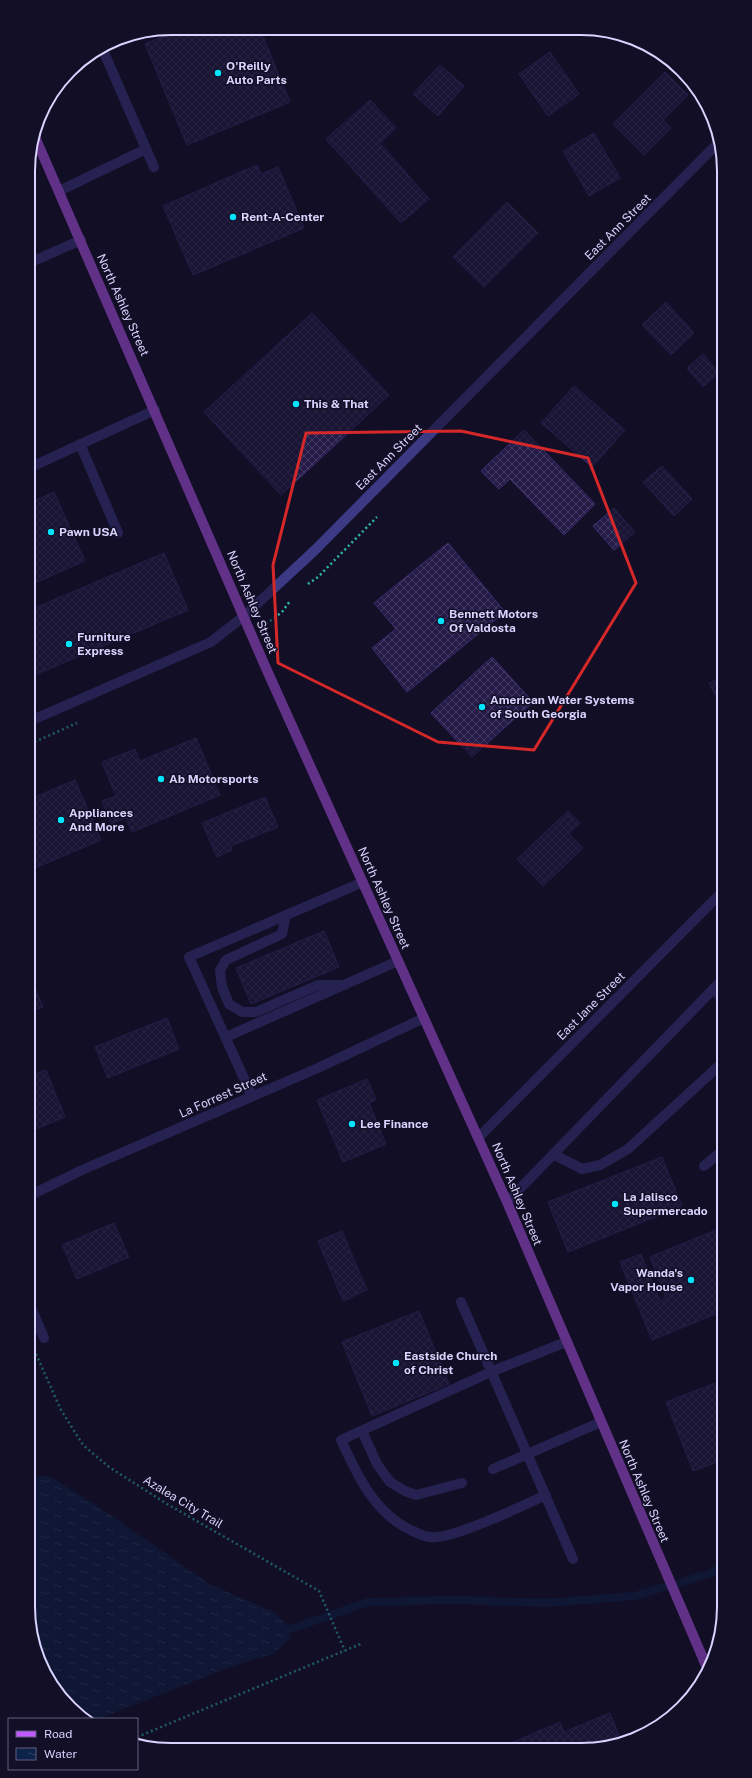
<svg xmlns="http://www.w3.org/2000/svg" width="752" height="1778" viewBox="0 0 752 1778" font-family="'Public Sans',sans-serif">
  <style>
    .water { fill: url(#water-ripples) }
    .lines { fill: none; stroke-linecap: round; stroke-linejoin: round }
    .stream { stroke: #0c2248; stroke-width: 8 }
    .building { fill: url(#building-cross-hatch); stroke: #3b2d73 }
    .path { stroke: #2fb8b0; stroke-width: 2.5; stroke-dasharray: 2 3; stroke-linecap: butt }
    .lane { stroke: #3d3a85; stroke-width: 10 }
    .street { stroke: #3d3a85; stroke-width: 10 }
    .primary { stroke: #c25bff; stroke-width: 10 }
    .marked { fill: none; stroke: #d62828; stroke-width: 3; stroke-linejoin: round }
    .poi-dot { fill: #00e5ff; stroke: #130f26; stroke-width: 1.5 }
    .labels { text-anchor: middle; stroke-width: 3; stroke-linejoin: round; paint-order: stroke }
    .poi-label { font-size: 12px; font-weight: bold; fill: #d9d4ff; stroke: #130f26; text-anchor: start }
    .street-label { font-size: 12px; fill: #d9d4ff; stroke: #130f26 }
    .rim { fill: none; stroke: #d9d4ff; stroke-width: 2 }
  </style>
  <defs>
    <pattern id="water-ripples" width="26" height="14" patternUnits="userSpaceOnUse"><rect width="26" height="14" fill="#0c2248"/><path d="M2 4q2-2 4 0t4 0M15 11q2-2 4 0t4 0" fill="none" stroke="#2f4163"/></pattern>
    <pattern id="building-cross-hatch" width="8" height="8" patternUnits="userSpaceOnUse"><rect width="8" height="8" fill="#241b47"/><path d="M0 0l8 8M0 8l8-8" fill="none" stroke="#433b63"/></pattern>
  </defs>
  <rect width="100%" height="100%" fill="#130f26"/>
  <!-- water -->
  <path class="water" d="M32,1476H50L109,1514L211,1585L276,1613L286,1624L291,1638L273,1654L230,1667L98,1719H86L77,1714L47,1678L33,1643Z"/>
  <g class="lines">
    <!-- stream -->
    <path class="stream" d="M288,1630L368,1602L454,1600L546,1603L634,1596L709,1574L724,1565"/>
  </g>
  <!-- building -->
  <path class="building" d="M184,28L260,29L290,102L187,145L145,44Z
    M550,52L579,94L548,116L519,74Z
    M440,65L464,86L438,116L413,94Z
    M665,72L688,95L663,120L671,128L644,155L613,124Z
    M370,100L396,128L380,143L429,199L401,223L326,139Z
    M594,133L620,178L589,196L563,151Z
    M257,165L261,174L278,167L304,228L193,275L163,206Z
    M507,202L538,233L484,287L453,257Z
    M666,302L694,333L671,355L642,325Z
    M312,313L389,395L281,495L204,412Z
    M703,354L719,373L703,387L687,368Z
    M574,386L625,430L592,467L541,423Z
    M524,430L595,504L564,535L510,479L499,489L481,471Z
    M662,466L692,499L674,516L643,482Z
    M54,492L85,561L30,585L29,503Z
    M614,508L635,532L614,550L593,526Z
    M448,543L505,612L407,692L372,648L396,629L374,603Z
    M164,553L188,610L30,677V610Z
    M492,657L533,702L472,757L431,713Z
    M721,678V707L709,683Z
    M196,738L220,795L132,832L126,818L111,824L102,801L116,796L102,762L135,749L140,761Z
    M75,780L101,840L30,870V799Z
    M265,797L278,827L231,846L232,850L217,857L202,823Z
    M568,811L580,823L569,834L583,848L543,886L517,859Z
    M324,931L339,967L251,1004L236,968Z
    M31,978L43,1007L31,1012Z
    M167,1018L179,1049L108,1078L95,1047Z
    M46,1070L65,1117L31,1131V1076Z
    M367,1079L376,1100L369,1103L386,1144L343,1162L317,1100Z
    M662,1157L682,1206L568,1252L548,1202Z
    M114,1223L129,1257L77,1279L62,1245Z
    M723,1227V1311L652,1340L620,1262L641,1254L660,1301L666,1298L650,1257Z
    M342,1231L367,1290L343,1301L318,1241Z
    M419,1311L449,1384L372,1416L342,1342Z
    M723,1380V1460L693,1471L666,1402Z
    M610,1713L622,1743L617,1745L504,1746L560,1722L564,1732Z"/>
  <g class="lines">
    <!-- path -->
    <path class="path" d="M308,584L318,577L377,517
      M266,624L282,612L290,601
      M30,744L77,723
      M36,1354L61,1410L83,1445L109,1467L167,1504L319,1591L345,1651
      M137,1737L363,1643"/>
    <!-- lane -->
    <path class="lane" d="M102,48L154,167
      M59,191L146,149
      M29,263L81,240
      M80,444L118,533
      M29,468L155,410
      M286,915L282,934L226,960L220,970L222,987L229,1004L242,1012H256L318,985H345
      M713,989L722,998
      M226,1037L398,961
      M252,1096L189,957L363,882
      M553,1154L582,1169L600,1165L628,1149L722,1063
      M704,1166L722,1151
      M461,1302L573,1559
      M362,1431L377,1464L390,1482L405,1491L416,1495L462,1483
      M493,1469L601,1422
      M546,1495C524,1505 450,1541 430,1537C425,1537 420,1534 415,1532C376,1516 358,1477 341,1440L493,1371L566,1342
      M703,1660L715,1655"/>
    <!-- street -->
    <path class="street" d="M30,721L211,642L244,616L315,550L719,142
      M478,1138L721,893
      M31,1195L82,1170L318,1068L424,1018
      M507,1202L722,980
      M32,1310L44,1338"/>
    <!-- primary -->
    <path class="primary" d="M35,137L265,666L507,1202L708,1670"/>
  </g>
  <!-- marked area -->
  <path d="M0 0H752V1778H0ZM461,431L588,458L636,583L534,750L438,742L278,663L273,565L306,433Z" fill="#130f26" fill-opacity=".55" fill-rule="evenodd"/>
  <path class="marked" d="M461,431L588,458L636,583L534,750L438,742L278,663L273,565L306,433Z"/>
  <!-- markers -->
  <g class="poi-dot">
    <circle cx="218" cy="73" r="4"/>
    <circle cx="233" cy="217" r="4"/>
    <circle cx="296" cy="404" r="4"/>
    <circle cx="51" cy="532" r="4"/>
    <circle cx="441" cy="621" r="4"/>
    <circle cx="69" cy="644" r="4"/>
    <circle cx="482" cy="707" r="4"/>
    <circle cx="161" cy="779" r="4"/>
    <circle cx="61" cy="820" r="4"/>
    <circle cx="352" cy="1124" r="4"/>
    <circle cx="615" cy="1204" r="4"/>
    <circle cx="691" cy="1280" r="4"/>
    <circle cx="396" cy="1363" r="4"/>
  </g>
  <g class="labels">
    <!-- poi labels -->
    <g class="poi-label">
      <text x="226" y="70">O'Reilly<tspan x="226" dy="14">Auto Parts</tspan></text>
      <text x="241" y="221">Rent-A-Center</text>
      <text x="304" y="408">This &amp; That</text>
      <text x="59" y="536">Pawn USA</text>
      <text x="449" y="618">Bennett Motors<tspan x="449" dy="14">Of Valdosta</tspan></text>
      <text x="77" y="641">Furniture<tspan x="77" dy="14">Express</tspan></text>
      <text x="490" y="704">American Water Systems<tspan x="490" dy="14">of South Georgia</tspan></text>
      <text x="169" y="783">Ab Motorsports</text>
      <text x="69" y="817">Appliances<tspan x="69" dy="14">And More</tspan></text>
      <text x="360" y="1128">Lee Finance</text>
      <text x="623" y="1201">La Jalisco<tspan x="623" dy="14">Supermercado</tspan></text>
      <text x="683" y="1277" text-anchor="end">Wanda's<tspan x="683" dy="14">Vapor House</tspan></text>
      <text x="404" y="1360">Eastside Church<tspan x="404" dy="14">of Christ</tspan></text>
    </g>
    <!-- street labels -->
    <g class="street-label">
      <text transform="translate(618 227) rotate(-45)" y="4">East Ann Street</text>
      <text transform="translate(123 305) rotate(66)" y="4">North Ashley Street</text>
      <text transform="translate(389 457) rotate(-45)" y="4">East Ann Street</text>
      <text transform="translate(252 602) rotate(67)" y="4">North Ashley Street</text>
      <text transform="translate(384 898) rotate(66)" y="4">North Ashley Street</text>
      <text transform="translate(591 1006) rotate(-45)" y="4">East Jane Street</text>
      <text transform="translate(223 1095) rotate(-24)" y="4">La Forrest Street</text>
      <text transform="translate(517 1194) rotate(67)" y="4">North Ashley Street</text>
      <text transform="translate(644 1491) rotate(67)" y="4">North Ashley Street</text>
      <text transform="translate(183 1502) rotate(31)" y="4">Azalea City Trail</text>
    </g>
  </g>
  <!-- crop -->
  <path d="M0 0H752V1778H0ZM171 35H581A136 136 0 0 1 717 171V1607A136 136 0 0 1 581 1743H171A136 136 0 0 1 35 1607V171A136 136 0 0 1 171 35Z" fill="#130f26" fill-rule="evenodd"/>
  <path class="rim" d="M171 35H581A136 136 0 0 1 717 171V1607A136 136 0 0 1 581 1743H171A136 136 0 0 1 35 1607V171A136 136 0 0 1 171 35Z"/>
  <!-- legend -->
  <rect x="8" y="1718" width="130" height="52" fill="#130f26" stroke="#625e7d"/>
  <rect x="16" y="1731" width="20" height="6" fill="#c25bff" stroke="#625e7d"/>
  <text x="44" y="1738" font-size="12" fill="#d9d4ff">Road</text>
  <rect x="16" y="1748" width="20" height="12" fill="url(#water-ripples)" stroke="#625e7d"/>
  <text x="44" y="1758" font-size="12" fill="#d9d4ff">Water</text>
</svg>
